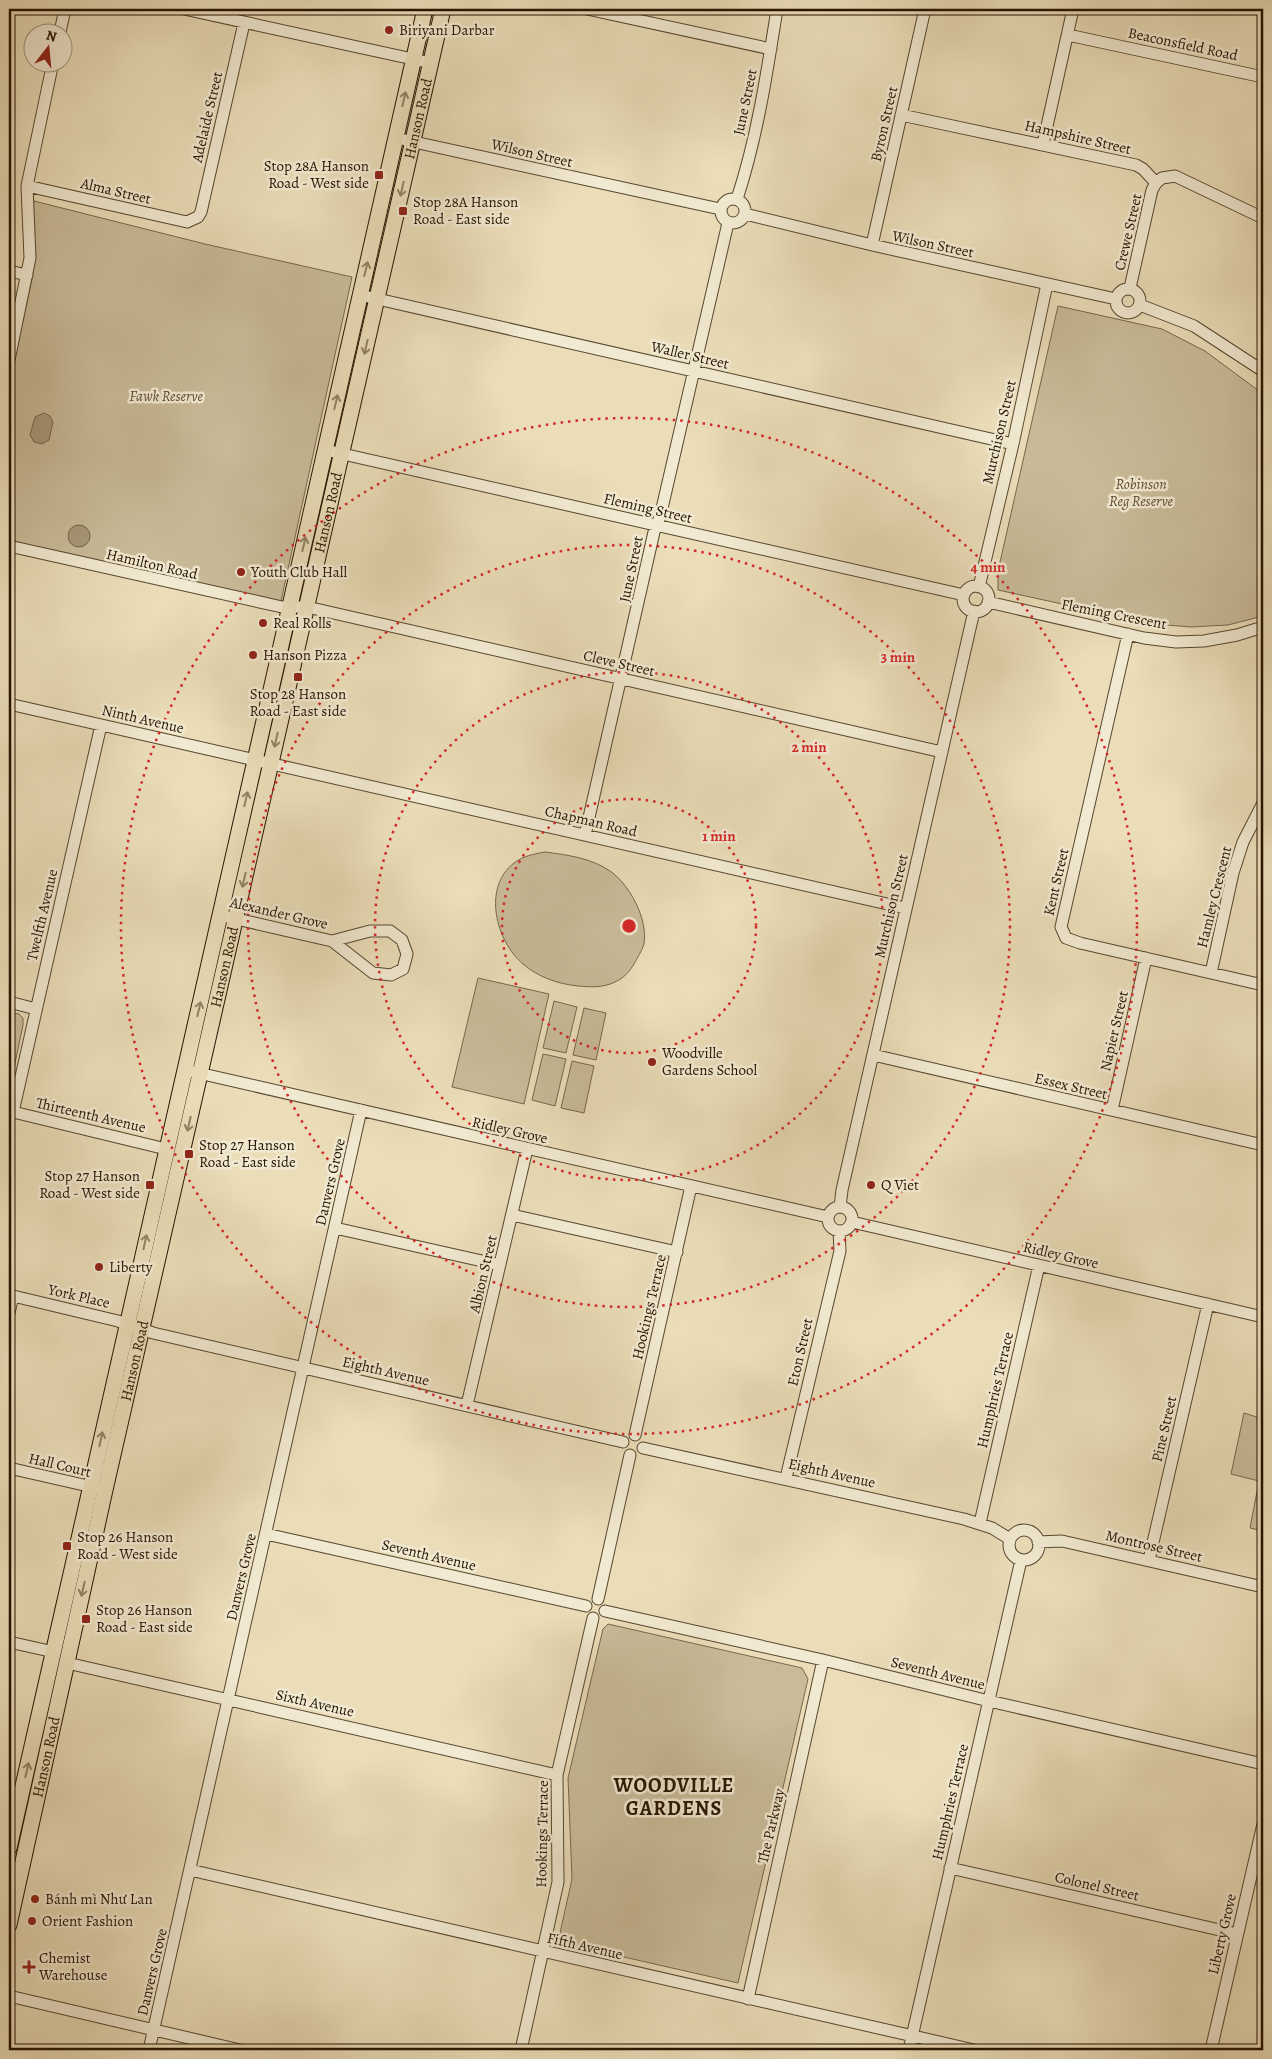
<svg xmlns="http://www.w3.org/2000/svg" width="1272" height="2059" viewBox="0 0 1272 2059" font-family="Alegreya,serif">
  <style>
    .green { fill: #c9bb99; stroke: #77674c }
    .water { fill: #a79879; stroke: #736349 }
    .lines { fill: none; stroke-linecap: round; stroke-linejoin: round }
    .minor-casing { stroke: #56462e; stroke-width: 13 }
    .major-casing { stroke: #251300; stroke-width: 17 }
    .minor { stroke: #f1e9d1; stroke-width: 11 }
    .major { stroke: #eaddb8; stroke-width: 15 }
    .oneway { stroke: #918265 }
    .ring { fill: none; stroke: #d62828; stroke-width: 2.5; stroke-dasharray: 2.5 5 }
    .poi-dot { fill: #8f2418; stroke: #f1e9d1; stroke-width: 2 }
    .labels { text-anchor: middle; stroke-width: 5; stroke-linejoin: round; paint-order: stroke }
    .poi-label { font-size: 15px; fill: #251300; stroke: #f1e9d1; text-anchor: start }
    .street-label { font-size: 15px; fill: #251300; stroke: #f1e9d1 }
    .park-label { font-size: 15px; font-style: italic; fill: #5e4e36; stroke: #f1e9d1 }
    .district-label { font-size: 20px; font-weight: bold; letter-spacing: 1px; fill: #251300; stroke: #f1e9d1 }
    .centre { fill: #d62828; stroke: #f1e9d1; stroke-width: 2.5 }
    .ring-label { font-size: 15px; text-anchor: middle; font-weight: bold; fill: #d62828; stroke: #f1e9d1; stroke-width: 5; stroke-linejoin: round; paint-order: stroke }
  </style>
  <rect width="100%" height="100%" fill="#eaddb8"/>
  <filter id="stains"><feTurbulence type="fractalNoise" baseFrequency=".004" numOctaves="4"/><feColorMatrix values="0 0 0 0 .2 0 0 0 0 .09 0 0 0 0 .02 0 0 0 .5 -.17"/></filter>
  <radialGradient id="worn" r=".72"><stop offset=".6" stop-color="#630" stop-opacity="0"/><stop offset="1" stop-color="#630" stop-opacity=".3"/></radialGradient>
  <!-- green -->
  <path class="green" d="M30,200L205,244L352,277L281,601L9,541V385L33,274L34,245Z
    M1058,306L1162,329L1205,351L1263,394V616L1228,625L1191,627L1154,624L998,590V571Z
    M545,852C568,855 591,858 610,871C630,885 648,919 644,944C642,951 637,958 634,964C629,972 624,978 615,982C603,988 590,987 578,986C558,984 538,977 523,964C496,941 482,888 514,863C523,856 534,854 545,852Z
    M478,978L549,994L524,1104L452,1087Z
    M554,1001L577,1007L566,1053L543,1048Z
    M584,1008L606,1013L596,1060L573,1055Z
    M9,1012L19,1014L23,1018V1025L9,1092Z
    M543,1054L566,1059L555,1106L532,1100Z
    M572,1061L594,1066L584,1113L561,1108Z
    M1244,1413L1263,1419V1531L1250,1528L1259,1481L1231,1474Z
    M608,1624L802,1668L808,1679L738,1983L558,1942L572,1879L568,1778L603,1629Z"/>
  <!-- water -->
  <path class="water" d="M44,413L50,416L53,422L49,440L42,444L34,442L30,435L35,417Z
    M68 536a11 11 0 1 1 22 0a11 11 0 1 1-22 0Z
    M1263,545V590L1260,587L1261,571L1259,565Z"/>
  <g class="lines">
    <defs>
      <path id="minor" d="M184,9L431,63
        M587,9L771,49
        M60,32L65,9
        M1068,35L1263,77
        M901,115L1136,165L1143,169L1156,183L1162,178L1175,176L1263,218
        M405,140L720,209
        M1043,144L1073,9
        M27,186L187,222L198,217L201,212L244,23
        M721 211a12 12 0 1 1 24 0a12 12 0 1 1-24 0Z
        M737,199C757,138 767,73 777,9
        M745,214L872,245L1116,299
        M872,245L925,9
        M9,271L27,275
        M1130,288L1152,190L1156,183
        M1116 301a12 12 0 1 1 24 0a12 12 0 1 1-24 0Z
        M360,295L1013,444
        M1140,305L1194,326L1263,371
        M9,360L30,258L27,186L53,62
        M334,452L964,595
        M9,546L282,607H307L942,752
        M963 599a13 13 0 1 1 26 0a13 13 0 1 1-26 0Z
        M979,587L1013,444L1047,284
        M988,602L1144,638L1176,642L1204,641L1237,635L1263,627
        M1128,634L1061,927L1066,938L1080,943L1263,985
        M9,704L905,908
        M585,835L654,532L660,517L728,223
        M228,917L332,941L370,931H390L402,940L407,954L403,969L391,975L373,973L332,941
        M1211,973L1233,873L1243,842L1263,803
        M9,1002L36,1009
        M873,1055L1263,1145
        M194,1072L828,1217
        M1112,1110L1146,958
        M9,1111L166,1149
        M13,1112L101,725
        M840,1207L842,1190L974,611
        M828 1219a12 12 0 1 1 24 0a12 12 0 1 1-24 0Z
        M512,1215L677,1252
        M852,1222L1263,1317
        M335,1228L500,1265
        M9,1295L118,1321L153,1333L623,1442
        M9,1313L13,1296
        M467,1405L527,1149
        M635,1435L691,1186
        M643,1448L964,1519L992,1528L1010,1539
        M9,1468L97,1488
        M786,1478L840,1251L839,1231
        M980,1523L1039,1265
        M1009 1545a15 15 0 1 1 30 0a15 15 0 1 1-30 0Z
        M266,1534L586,1606
        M1038,1542L1062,1541L1263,1587
        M1149,1560L1208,1304
        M598,1599L630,1455
        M605,1611L823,1660L989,1701L1263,1764
        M9,1642L54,1652
        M67,1663L557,1775
        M950,1868L1237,1934
        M190,1870L974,2050
        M9,1996L240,2050
        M748,1999L823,1660
        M149,2050L361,1110
        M521,2050L558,1882L557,1775L593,1618
        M909,2050L1021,1560
        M1211,2050L1263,1824"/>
      <g id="major">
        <path d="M9,1848L425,9"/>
        <path id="s1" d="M9,1925L105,1490L443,9"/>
      </g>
    </defs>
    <!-- minor casing -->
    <use href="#minor" class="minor-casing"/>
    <!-- major casing -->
    <use href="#major" class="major-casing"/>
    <!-- minor -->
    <use href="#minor" class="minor"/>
    <!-- major -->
    <use href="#major" class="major"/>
  </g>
  <!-- one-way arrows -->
  <defs><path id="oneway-shaft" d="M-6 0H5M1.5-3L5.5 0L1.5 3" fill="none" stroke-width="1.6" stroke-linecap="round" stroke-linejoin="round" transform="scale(1.25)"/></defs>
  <g class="oneway">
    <use href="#oneway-shaft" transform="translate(404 99) rotate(-77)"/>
    <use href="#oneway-shaft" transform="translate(402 189) rotate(103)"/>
    <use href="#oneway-shaft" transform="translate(366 269) rotate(-76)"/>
    <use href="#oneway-shaft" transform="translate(366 347) rotate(103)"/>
    <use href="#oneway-shaft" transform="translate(336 402) rotate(-77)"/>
    <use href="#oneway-shaft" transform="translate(304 544) rotate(-77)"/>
    <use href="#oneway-shaft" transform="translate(276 740) rotate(103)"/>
    <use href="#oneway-shaft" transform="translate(246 799) rotate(-77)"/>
    <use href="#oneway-shaft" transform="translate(244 880) rotate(103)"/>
    <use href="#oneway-shaft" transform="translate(199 1009) rotate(-77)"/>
    <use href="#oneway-shaft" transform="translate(189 1124) rotate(103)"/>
    <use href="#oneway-shaft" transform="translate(145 1242) rotate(-78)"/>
    <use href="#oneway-shaft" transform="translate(101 1439) rotate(-77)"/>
    <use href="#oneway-shaft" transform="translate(83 1589) rotate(103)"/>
    <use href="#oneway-shaft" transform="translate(27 1770) rotate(-77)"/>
  </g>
  <!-- distance rings -->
  <g class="ring">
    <circle cx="629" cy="926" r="127"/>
    <circle cx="629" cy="926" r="254"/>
    <circle cx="629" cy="926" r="381"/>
    <circle cx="629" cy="926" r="508"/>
  </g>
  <!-- markers -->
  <g class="poi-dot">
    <circle cx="389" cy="30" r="5"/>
    <rect x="374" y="170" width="10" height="10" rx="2.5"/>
    <rect x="398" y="206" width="10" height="10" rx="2.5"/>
    <circle cx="241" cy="572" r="5"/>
    <circle cx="263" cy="623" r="5"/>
    <circle cx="253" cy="655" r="5"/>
    <rect x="293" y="672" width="10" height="10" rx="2.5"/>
    <circle cx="652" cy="1062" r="5"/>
    <rect x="184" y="1149" width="10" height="10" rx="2.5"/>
    <rect x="145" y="1180" width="10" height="10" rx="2.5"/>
    <circle cx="871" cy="1185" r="5"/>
    <circle cx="99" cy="1267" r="5"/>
    <rect x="62" y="1541" width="10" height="10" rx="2.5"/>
    <rect x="81" y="1614" width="10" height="10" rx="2.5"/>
    <circle cx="35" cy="1899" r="5"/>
    <circle cx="32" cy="1921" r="5"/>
    <path d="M26.5 1959.5h5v5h5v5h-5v5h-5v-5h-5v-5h5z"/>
  </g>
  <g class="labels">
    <!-- poi labels -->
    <g class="poi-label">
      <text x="399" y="35">Biriyani Darbar</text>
      <text x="369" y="171" text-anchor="end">Stop 28A Hanson<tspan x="369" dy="17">Road - West side</tspan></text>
      <text x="413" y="207">Stop 28A Hanson<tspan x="413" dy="17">Road - East side</tspan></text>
      <text x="251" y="577">Youth Club Hall</text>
      <text x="273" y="628">Real Rolls</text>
      <text x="263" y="660">Hanson Pizza</text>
      <text x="298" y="699" text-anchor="middle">Stop 28 Hanson<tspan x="298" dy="17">Road - East side</tspan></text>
      <text x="662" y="1058">Woodville<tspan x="662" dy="17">Gardens School</tspan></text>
      <text x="199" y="1150">Stop 27 Hanson<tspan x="199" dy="17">Road - East side</tspan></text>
      <text x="140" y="1181" text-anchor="end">Stop 27 Hanson<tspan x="140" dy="17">Road - West side</tspan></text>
      <text x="881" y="1190">Q Viet</text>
      <text x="109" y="1272">Liberty</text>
      <text x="77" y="1542">Stop 26 Hanson<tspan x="77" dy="17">Road - West side</tspan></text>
      <text x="96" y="1615">Stop 26 Hanson<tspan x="96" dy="17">Road - East side</tspan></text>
      <text x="45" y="1904">Bánh mì Như Lan</text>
      <text x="42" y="1926">Orient Fashion</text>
      <text x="39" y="1963">Chemist<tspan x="39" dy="17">Warehouse</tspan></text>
    </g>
    <!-- street labels -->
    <g class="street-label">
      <text transform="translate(1183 44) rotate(12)" y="5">Beaconsfield Road</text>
      <text transform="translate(745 102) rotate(-78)" y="5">June Street</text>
      <text transform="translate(207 117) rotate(-77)" y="5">Adelaide Street</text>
      <text dy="5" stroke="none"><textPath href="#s1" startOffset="1852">Hanson Road</textPath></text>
      <text transform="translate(884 124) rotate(-77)" y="5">Byron Street</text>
      <text transform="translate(1078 137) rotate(13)" y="5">Hampshire Street</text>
      <text transform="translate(532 153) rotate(13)" y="5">Wilson Street</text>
      <text transform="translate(116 191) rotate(13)" y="5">Alma Street</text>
      <text transform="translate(1128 232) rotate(-77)" y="5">Crewe Street</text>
      <text transform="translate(933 244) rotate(12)" y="5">Wilson Street</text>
      <text transform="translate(690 355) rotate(13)" y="5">Waller Street</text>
      <text transform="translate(999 432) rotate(-77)" y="5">Murchison Street</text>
      <text transform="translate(648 508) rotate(13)" y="5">Fleming Street</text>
      <text dy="5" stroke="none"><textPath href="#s1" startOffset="1448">Hanson Road</textPath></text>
      <text transform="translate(152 564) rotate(13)" y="5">Hamilton Road</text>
      <text transform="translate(631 569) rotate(-78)" y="5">June Street</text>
      <text transform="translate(1114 614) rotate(11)" y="5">Fleming Crescent</text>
      <text transform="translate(619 663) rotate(13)" y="5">Cleve Street</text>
      <text transform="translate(143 719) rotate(13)" y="5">Ninth Avenue</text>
      <text transform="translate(591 821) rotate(13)" y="5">Chapman Road</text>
      <text transform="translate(1056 882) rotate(-77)" y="5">Kent Street</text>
      <text transform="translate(1214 897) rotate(-76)" y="5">Hamley Crescent</text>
      <text transform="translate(891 906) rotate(-77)" y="5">Murchison Street</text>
      <text transform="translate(279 913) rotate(13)" y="5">Alexander Grove</text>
      <text transform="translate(42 915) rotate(-77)" y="5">Twelfth Avenue</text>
      <text dy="5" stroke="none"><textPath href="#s1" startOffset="982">Hanson Road</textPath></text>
      <text transform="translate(1114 1031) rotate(-77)" y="5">Napier Street</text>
      <text transform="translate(1071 1086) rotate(13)" y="5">Essex Street</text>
      <text transform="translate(91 1115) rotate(13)" y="5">Thirteenth Avenue</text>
      <text transform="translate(510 1130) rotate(13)" y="5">Ridley Grove</text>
      <text transform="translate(330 1182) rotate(-77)" y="5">Danvers Grove</text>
      <text transform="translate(1061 1255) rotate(13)" y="5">Ridley Grove</text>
      <text transform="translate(483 1274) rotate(-77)" y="5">Albion Street</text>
      <text transform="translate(79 1296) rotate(13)" y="5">York Place</text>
      <text transform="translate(649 1307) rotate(-77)" y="5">Hookings Terrace</text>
      <text transform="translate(800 1352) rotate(-77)" y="5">Eton Street</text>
      <text dy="5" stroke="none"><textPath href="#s1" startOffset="578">Hanson Road</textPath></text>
      <text transform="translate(386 1371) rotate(13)" y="5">Eighth Avenue</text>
      <text transform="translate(995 1390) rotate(-77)" y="5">Humphries Terrace</text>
      <text transform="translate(1164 1429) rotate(-77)" y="5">Pine Street</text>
      <text transform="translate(60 1465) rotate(13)" y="5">Hall Court</text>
      <text transform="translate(832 1473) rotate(13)" y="5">Eighth Avenue</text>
      <text transform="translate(1154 1546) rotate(13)" y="5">Montrose Street</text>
      <text transform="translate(429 1555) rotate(13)" y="5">Seventh Avenue</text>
      <text transform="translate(241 1577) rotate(-77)" y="5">Danvers Grove</text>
      <text transform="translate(938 1673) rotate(14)" y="5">Seventh Avenue</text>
      <text transform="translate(315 1703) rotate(13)" y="5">Sixth Avenue</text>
      <text dy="5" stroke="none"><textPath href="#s1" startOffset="172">Hanson Road</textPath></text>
      <text transform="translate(950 1802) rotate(-77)" y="5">Humphries Terrace</text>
      <text transform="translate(771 1826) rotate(-77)" y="5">The Parkway</text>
      <text transform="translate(542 1834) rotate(-89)" y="5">Hookings Terrace</text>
      <text transform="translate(1097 1886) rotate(13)" y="5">Colonel Street</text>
      <text transform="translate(1222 1934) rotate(-77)" y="5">Liberty Grove</text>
      <text transform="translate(585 1946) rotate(13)" y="5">Fifth Avenue</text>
      <text transform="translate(152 1972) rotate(-77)" y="5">Danvers Grove</text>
    </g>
    <!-- park labels -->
    <g class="park-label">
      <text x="166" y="401">Fawk Reserve</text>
      <text x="1141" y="489">Robinson<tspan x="1141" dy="17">Reg Reserve</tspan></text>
    </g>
    <!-- district labels -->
    <g class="district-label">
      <text x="674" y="1792">WOODVILLE<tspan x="674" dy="23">GARDENS</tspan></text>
    </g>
  </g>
  <circle cx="629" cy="926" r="8" class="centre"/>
  <g class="ring-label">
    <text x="988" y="572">4 min</text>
    <text x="898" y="662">3 min</text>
    <text x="809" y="752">2 min</text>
    <text x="719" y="841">1 min</text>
  </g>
  <!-- margin -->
  <rect width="1272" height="2059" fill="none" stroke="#eaddb8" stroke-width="30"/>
  <rect x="10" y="10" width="1252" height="2039" fill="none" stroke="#251300" stroke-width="2.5"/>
  <rect x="15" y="15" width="1242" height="2029" fill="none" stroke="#251300"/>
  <!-- north arrow -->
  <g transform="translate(48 48) rotate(16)"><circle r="24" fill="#f1e9d1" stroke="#9f937d"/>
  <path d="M0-4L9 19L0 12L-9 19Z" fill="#8f2418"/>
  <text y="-8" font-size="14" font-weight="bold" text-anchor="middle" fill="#251300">N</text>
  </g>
  <rect width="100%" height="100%" filter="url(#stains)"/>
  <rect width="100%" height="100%" fill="url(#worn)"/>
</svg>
